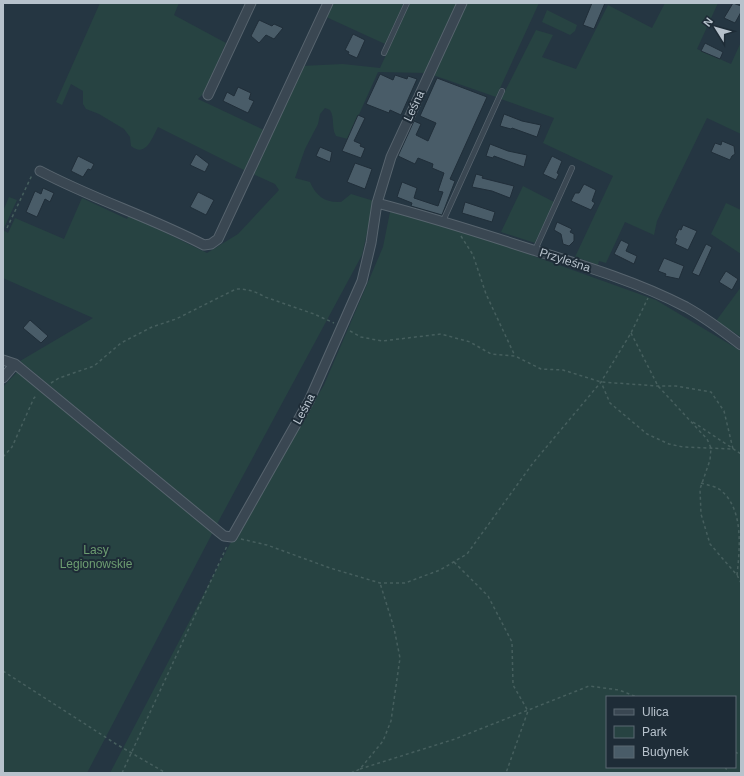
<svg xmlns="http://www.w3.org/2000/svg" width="744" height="776" viewBox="0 0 744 776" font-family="Helvetica,sans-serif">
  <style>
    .green { fill: #274342; fill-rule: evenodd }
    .building { fill: #495c68; stroke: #202e39 }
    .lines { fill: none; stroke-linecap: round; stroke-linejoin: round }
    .service-casing { stroke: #58656f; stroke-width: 6 }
    .minor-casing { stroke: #58656f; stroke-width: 11 }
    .path { stroke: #465f5e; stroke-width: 1.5; stroke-dasharray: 3 3; stroke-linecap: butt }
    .service { stroke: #3a4752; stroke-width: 4.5 }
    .minor { stroke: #3a4752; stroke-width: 9 }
    .labels { text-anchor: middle; stroke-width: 4; stroke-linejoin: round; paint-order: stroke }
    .street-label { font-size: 12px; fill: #b7c2cc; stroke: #1e2c37 }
    .park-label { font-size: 12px; fill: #6d9d71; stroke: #1e2c37 }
  </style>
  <rect width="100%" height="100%" fill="#253642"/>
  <!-- green -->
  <path class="green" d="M100,3H179L174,15L226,43L204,93L198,99L266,131L246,171L158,127C152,138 146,158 131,146L130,137L124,129L99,114L86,109L83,104V91L71,84L62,105L56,102Z
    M330,3H404L385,44L324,16Z
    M410,3H458L426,73L378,72L348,139L336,136C331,127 335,118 330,110L325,108L320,114L318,124L305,149L295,178L310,182C316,196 325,203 341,202L351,194L374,201L362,255L217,524L20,361L93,318L3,278V211L9,197L17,200L3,230L8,233L15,218L64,239L82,198L127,219L129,215L207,253L238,234L279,190L275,184L251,173L301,66L343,64L380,68Z
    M466,3H539L496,97L433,75Z
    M665,3H718L697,49L731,64L741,42V134L707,118L657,221L654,235L625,222L606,263L599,261L598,265L575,257L613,176L543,143L554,118L501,99L536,30L553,35L542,57L576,69L608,5L652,28Z
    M547,10L577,25L575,31L570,35L542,22Z
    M523,186L554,202L535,243L501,232Z
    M726,203L741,210V254L711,234Z
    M390,212L450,226L656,300L741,351V773H110L231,542L324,385L383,247ZM607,697H735V767H607Z
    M741,287V337L716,321Z
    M17,372L213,532L87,773H3V387Z"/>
  <!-- building -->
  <path class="building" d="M592,3H605L594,29L583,25Z
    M733,3L741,6V12L735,23L724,18Z
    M259,20L272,26L274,24L283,28L274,39L266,35L259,43L251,36Z
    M353,34L365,40L357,58L348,54L349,52L345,50Z
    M705,43L723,52L720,59L701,51Z
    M380,74L393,80L395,75L407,79L408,76L417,79L401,115L390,110L389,113L366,104Z
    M437,78L487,97L450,179L455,181L442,215L411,206L412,203L397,197L402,182L417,188L414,198L438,206L443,192L438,191L444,173L432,168L433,164L418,158L415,164L398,156L414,121L421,124L416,135L428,141L436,123L420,116Z
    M238,87L251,93L249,99L254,101L248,113L223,101L227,92L234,96Z
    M504,114L522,121L541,125L537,137L512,128L511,129L500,126Z
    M358,115L365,118L354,141L361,144L360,146L365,148L361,158L342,151Z
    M722,141L734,146L735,154L732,156L730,160L711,152L715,143L721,145Z
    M490,144L508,151L527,155L524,167L494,156L493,158L486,156Z
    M320,147L332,152L330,162L316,156Z
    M196,154L209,164L205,172L190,165Z
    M78,156L94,164L91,170L88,169L83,177L71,171Z
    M552,156L562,161L557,173L559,174L556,180L543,174Z
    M355,163L372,169L365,189L347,182Z
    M476,174L483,176L482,178L514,186L510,198L492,191L472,187Z
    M584,184L596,190L592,201L595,203L591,210L571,201L575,193H579Z
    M43,188L54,193L50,202L45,199L37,217L26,212L35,191L41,194Z
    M198,192L214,200L206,215L190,207Z
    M465,202L495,212L492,222L462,213Z
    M557,222L572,229L570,232L574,234V241L569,246L563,244L561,234L554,230Z
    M683,225L697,231L688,250L675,244L677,239L675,238L679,229L681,230Z
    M621,240L629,244L626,251L637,256L634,264L614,254Z
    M706,244L712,247L699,276L692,273Z
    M664,258L684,266L679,279L665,276L666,274L658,271Z
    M726,271L738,279L732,290L719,282Z
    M30,320L48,336L41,343L23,328Z"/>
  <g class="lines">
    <defs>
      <path id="service" d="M384,53L407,3
        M443,221L502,91
        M535,250L572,168"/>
      <path id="minor" d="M208,95L251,3
        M40,171C93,199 150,217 204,245L211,244L218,239L328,3
        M377,203C430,217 481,233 533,250C585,266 638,282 686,307C706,318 723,331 741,345
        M3,360L15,364L219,532L224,536L232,537L309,401L362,281L371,243L377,203L391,157L462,3
        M3,378L15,364"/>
    </defs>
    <!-- service casing -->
    <use href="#service" class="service-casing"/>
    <!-- minor casing -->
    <use href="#minor" class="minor-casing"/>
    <!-- path -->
    <path class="path" d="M7,228L32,175
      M461,236L473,255L486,294L515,356
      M350,331L361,337L382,341L441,334L470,342L491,354L515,356L541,369L563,370L601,382L658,386H676L711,392L724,411L733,449L683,447L669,444L647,434L610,403L601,382
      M631,333L658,386L707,439L711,448L710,460L700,489L701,514L710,544L737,575L741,583
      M51,383L59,378L94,366L121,343L152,327L176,319L236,289C247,289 255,291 265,297L314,314L334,323
      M693,422L741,454
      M3,457L12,447L34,398L37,395
      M701,483C707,485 714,486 719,489C744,507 740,547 737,575
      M241,539L267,545L330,568L380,583H405L440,570L467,554L533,463L601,382L631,333L648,298
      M454,562L488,596L512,642L513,685L528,711L506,773
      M3,671L116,744L166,773
      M735,752L741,755
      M725,767L729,773
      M360,769L455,739L589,686L619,690L637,697
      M122,773L227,546
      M351,773L360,769L383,741L391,721L400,658L394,628L380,583"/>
    <!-- service -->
    <use href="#service" class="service"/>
    <!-- minor -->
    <use href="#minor" class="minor"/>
  </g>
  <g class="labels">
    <!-- street labels -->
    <g class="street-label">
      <text transform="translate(414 106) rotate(-65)" y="4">Leśna</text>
      <text transform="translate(565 260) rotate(18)" y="4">Przyleśna</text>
      <text transform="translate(304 409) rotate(-62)" y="4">Leśna</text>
    </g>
    <!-- park labels -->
    <g class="park-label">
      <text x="96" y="554">Lasy<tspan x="96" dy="14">Legionowskie</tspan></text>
    </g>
  </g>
  <!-- border -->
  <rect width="744" height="776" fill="none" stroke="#b7c2cc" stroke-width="8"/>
  <!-- legend -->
  <rect x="606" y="696" width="130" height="72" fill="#1e2c37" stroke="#5b6873"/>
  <rect x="614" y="709" width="20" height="6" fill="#3a4752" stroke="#5b6873"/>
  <text x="642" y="716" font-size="12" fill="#b7c2cc">Ulica</text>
  <rect x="614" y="726" width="20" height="12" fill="#274342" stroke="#5b6873"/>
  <text x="642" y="736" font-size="12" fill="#b7c2cc">Park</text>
  <rect x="614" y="746" width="20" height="12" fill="#495c68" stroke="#5b6873"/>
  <text x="642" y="756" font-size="12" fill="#b7c2cc">Budynek</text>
  <!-- north arrow -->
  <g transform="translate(716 28) rotate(307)" stroke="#1e2c37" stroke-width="3" paint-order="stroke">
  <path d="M0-3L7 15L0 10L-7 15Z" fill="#b7c2cc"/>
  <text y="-6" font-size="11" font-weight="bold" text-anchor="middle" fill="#b7c2cc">N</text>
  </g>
</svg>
